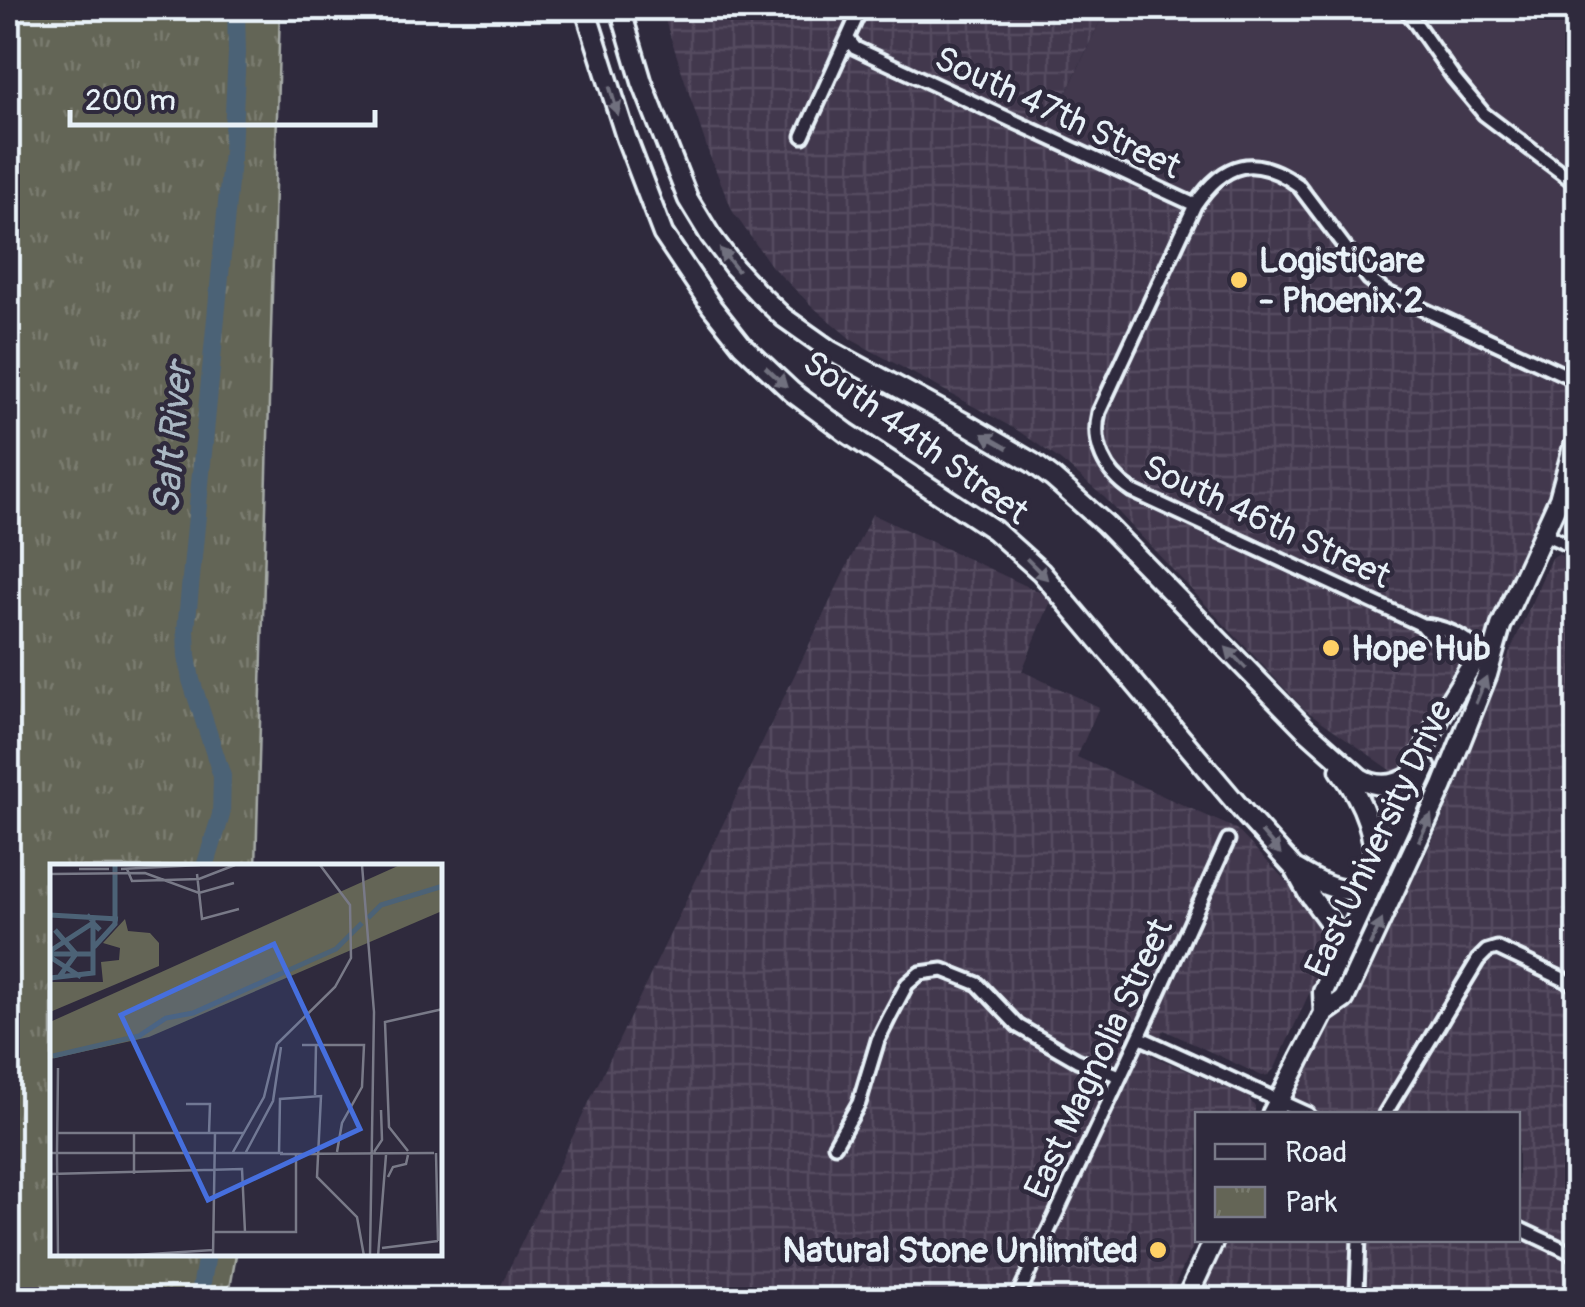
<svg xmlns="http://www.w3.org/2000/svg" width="1585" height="1307" viewBox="0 0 1585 1307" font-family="Pangolin,sans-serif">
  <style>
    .built { fill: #42384d }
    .industrial { fill: url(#industrial-grid) }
    .park { fill: url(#park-tufts); stroke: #a6aba7; stroke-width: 2.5 }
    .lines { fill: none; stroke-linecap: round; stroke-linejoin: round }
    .river { stroke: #4c6276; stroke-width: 18 }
    .street-casing { stroke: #e8f1f8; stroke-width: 19 }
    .primary-casing { stroke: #e8f1f8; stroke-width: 25 }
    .street { stroke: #2f2a3d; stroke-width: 11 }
    .primary { stroke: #2f2a3d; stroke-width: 18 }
    .oneway { fill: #70707e }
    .poi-dot { fill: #ffd166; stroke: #2f2a3d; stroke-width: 4 }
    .labels { text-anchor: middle; stroke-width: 9; stroke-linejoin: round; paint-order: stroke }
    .street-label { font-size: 35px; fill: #e8f1f8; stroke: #2f2a3d }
    .poi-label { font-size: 35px; font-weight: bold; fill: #e8f1f8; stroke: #2f2a3d; text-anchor: start }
    .water-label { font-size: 38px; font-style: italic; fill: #aab8c4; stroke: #2f2a3d }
    .inset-river { fill: none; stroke: #4c6276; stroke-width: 5 }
    .inset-road { fill: none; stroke: #797a88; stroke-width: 2.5 }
    .view { fill: #466fde; fill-opacity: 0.15; stroke: #466fde; stroke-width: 5 }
    .inset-edge { fill: none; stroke: #e8f1f8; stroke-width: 5 }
  </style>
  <defs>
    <pattern id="industrial-grid" width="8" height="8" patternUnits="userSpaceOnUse" patternTransform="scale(2.5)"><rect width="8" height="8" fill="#42384d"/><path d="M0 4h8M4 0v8" fill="none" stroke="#544c5f"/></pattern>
    <pattern id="park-tufts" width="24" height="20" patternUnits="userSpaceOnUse" patternTransform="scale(2.5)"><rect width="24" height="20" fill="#646556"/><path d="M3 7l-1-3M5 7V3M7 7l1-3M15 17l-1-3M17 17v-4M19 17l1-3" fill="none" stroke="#7a7c6f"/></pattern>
  </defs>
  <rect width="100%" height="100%" fill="#2f2a3d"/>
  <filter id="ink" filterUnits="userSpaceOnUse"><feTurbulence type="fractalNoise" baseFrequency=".01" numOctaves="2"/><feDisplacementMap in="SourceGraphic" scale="20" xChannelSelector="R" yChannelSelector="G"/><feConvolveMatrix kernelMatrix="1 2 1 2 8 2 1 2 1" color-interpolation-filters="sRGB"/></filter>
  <g filter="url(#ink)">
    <!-- built -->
    <path class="built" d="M1106,8H1577V381L1046,138Z"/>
    <!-- industrial -->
    <path class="industrial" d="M661,8H1106L1046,137L1194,205L1208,186L1244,166L1283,174L1369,279L1577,381V440L1501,626L1472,666L1405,780L1304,709L1105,498L1059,459L1017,430L852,340L813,307L772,267L733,212L709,154Z
      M872,514L1052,598L1022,671L1099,707L1077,757L1236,829L1317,913L1329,950L1275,1068L1268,1075L1262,1076L1164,1030L1151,1055L1248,1097L1255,1107V1114H1198L1197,1238L1168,1299L494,1300Z
      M1558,554L1577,563V1299L1195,1300L1223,1240H1518V1114H1282L1344,999L1407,865L1419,870L1454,792L1506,661L1551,558Z"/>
    <!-- park -->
    <path class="park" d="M8,8H280L256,867H52V1254L236,1255L228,1299H8Z"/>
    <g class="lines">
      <!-- river -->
      <path class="river" d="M205,867L221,815L222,776L191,680L187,656L186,630L232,151L237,53L236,8
        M199,1300L207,1254"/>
      <defs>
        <path id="street" d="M1405,8L1454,78L1484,114L1578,185
          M848,39L855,48L1195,205
          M803,136L861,8
          M1544,534L1578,549
          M1422,625C1436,645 1460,650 1483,653
          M1481,653C1465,637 1445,626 1422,625L1132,491C1105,473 1091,444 1099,412L1195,205C1224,162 1254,153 1298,185L1369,279L1386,292L1578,381
          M1139,1037L1308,1114
          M1385,1114L1478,960L1487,951L1497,948L1578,986
          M835,1145L859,1103L878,1040L890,1016L907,984L920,973L943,970L978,984L1018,1026L1077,1060L1120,1076
          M1518,1228L1578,1256
          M1016,1300L1145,1024L1228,840
          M1354,1300L1357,1290L1359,1240"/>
        <path id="primary" d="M585,8L626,137L663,234L712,307L742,345L792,392L847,433L994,530L1041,572L1247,816L1295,869L1308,893L1336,931L1338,939L1333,970
          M620,8L642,82L688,199L710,235L734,267L758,293L783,317L831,351L966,424L1033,463L1053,478L1105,524L1304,728L1360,778C1377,788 1394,787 1411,776L1441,715L1471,666
          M1296,869C1321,884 1349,902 1374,878C1377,836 1365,803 1340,770
          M1324,1013L1344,999L1443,786L1487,675L1501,626L1559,499L1572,451L1578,439
          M1272,1114L1324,1013L1323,992L1426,768
          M1186,1300L1214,1240"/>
      </defs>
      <!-- street casing -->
      <use href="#street" class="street-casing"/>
      <!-- primary casing -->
      <use href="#primary" class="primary-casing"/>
      <!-- street -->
      <use href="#street" class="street"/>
      <!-- primary -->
      <use href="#primary" class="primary"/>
    </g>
    <!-- one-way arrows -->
    <defs><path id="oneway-solid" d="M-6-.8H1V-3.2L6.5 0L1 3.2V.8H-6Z" transform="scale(2.5)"/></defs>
    <g class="oneway">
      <use href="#oneway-solid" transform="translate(614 101) rotate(73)"/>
      <use href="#oneway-solid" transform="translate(729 260) rotate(-129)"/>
      <use href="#oneway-solid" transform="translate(776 377) rotate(43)"/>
      <use href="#oneway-solid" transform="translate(995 441) rotate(-150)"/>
      <use href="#oneway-solid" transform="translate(1037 569) rotate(45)"/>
      <use href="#oneway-solid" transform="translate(1236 658) rotate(-134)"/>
      <use href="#oneway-solid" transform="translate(1481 690) rotate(-68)"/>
      <use href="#oneway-solid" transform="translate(1425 828) rotate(-65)"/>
      <use href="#oneway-solid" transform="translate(1271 843) rotate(49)"/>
      <use href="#oneway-solid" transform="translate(1376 933) rotate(-65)"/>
    </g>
  </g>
  <!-- markers -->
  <g class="poi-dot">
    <circle cx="1239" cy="280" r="10"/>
    <circle cx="1331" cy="648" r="10"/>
    <circle cx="1158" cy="1250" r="10"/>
  </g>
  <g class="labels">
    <!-- street labels -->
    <g class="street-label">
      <text transform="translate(1058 112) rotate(25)" y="12">South 47th Street</text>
      <text transform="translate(916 437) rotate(36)" y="12">South 44th Street</text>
      <text transform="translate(1267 521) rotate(25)" y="12">South 46th Street</text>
      <text transform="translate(1378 838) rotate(-65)" y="12">East University Drive</text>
      <text transform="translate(1098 1058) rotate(-65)" y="12">East Magnolia Street</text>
    </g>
    <!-- poi labels -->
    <g class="poi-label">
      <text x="1259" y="272">LogistiCare<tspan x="1259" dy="40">- Phoenix 2</tspan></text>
      <text x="1351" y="660">Hope Hub</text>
      <text x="1138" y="1262" text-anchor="end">Natural Stone Unlimited</text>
    </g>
    <!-- water labels -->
    <g class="water-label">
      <text transform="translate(172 438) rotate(-85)" y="13">Salt River</text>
    </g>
  </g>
  <!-- overview -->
  <g transform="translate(50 864)">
    <rect width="392" height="392" fill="#2f2a3d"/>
    <path d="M75,55L78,67L100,69L109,79V102L0,148L1,118H53L51,98L69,96L70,84L53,79Z" fill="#646556"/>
    <path d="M350,1H392V47L99,173L0,195V158Z" fill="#646556"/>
    <path class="inset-river" d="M0,51L68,55M318,54L331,41L393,22M5,66L26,90L9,113M44,83L65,60V1M0,87L43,59L50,66M0,90H45M0,93L31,113M0,114L43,109V57L37,51M3,192L89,172L116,154L143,149L286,85L312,59"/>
    <path class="inset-road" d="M312,1L324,148L320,392M29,5H59M71,5L150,1M77,5L82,17L149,15L185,1M0,10L95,9L149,29L184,19M147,10L152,55L189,45M252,181H314L312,223L292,259L287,288M265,231L266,181M136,240H160L159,269M7,269H193M84,269V310M358,287L339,263L335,158L393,145M183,288L214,233L227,180L285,123L301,94L300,41L270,1M196,288L223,237L231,183M324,288L332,276L331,246M0,289H233M7,289L8,204M7,289L8,392M386,289L388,377M229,290L230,235L271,232L267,313L307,353L314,392M230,290L384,289M0,310L192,305L195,368M338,313L343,303L356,300L358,291M163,368H246V289M332,384L388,377M70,392L163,386M163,392L165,269M328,392L336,291"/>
    <path class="view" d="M224,80L310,265L158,336L71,151Z"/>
    <rect width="392" height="392" class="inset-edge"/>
  </g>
  <!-- margin -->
  <rect width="1585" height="1307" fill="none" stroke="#2f2a3d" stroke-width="40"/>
  <rect x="20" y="20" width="1545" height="1267" fill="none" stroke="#e8f1f8" stroke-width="4" filter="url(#ink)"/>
  <!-- legend -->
  <rect x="1195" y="1112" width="325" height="130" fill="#2f2a3d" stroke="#797a88" stroke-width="2.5"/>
  <rect x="1215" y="1144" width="50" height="15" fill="#2f2a3d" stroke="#797a88" stroke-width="2.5"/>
  <text x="1285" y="1162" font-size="30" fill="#e8f1f8">Road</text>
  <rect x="1215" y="1187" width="50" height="30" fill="url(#park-tufts)" stroke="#797a88" stroke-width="2.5"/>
  <text x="1285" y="1212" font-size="30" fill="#e8f1f8">Park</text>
  <!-- scale -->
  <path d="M70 110v15h305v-15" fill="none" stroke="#e8f1f8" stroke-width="5"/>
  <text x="85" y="110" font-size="30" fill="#e8f1f8" stroke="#2f2a3d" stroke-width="8" paint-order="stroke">200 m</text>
</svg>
